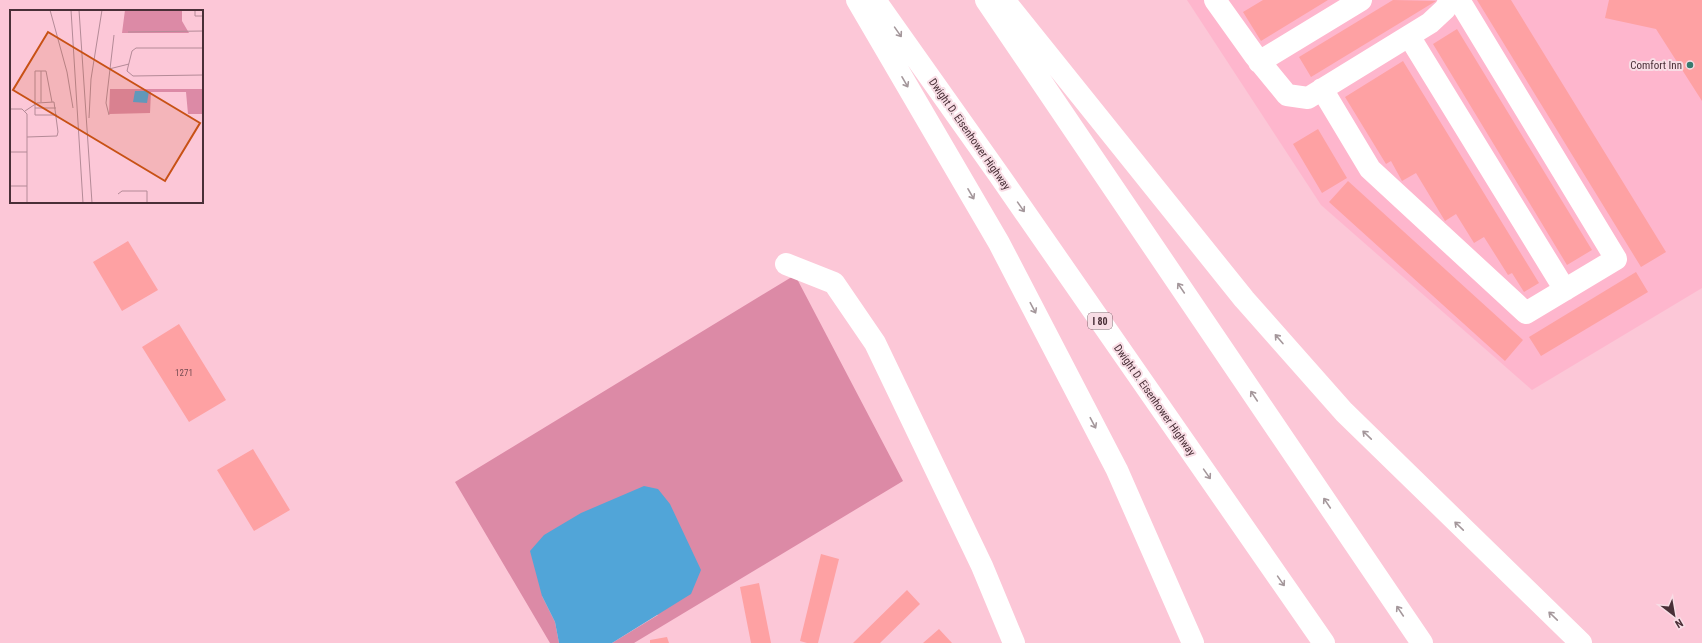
<svg xmlns="http://www.w3.org/2000/svg" width="1702" height="643" viewBox="0 0 1702 643" font-family="'Roboto Condensed',sans-serif">
  <style>
    .built { fill: #feb6cd }
    .green { fill: #dc8aa6 }
    .water { fill: #51a5d8 }
    .building { fill: #fea1a3 }
    .lines { fill: none; stroke-linecap: round; stroke-linejoin: round }
    .minor { stroke: #fff; stroke-width: 22 }
    .highway { stroke: #fff; stroke-width: 22 }
    .oneway { stroke: #a4979b }
    .poi-dot { fill: #387b6e; stroke: #f8dde5; stroke-width: 1.5 }
    .labels { text-anchor: middle; stroke-width: 4; stroke-linejoin: round; paint-order: stroke }
    .number-label { font-size: 9px; fill: #764c52 }
    .shield { fill: #f8dde5; stroke: #7e636b; stroke-width: 1 }
    .shield-label { font-size: 10px; font-weight: bold; fill: #492f37 }
    .poi-label { font-size: 11px; fill: #492f37; stroke: #f8dde5; text-anchor: end }
    .street-label { font-size: 11px; fill: #492f37; stroke: #f8dde5 }
    .inset-road { fill: none; stroke: #b48a97; stroke-width: 1 }
    .view { fill: #c85115; fill-opacity: 0.15; stroke: #c85115; stroke-width: 2 }
    .inset-edge { fill: none; stroke: #492f37; stroke-width: 2 }
  </style>
  <rect width="100%" height="100%" fill="#fcc7d7"/>
  <!-- built -->
  <path class="built" d="M1187,0H1702V288L1532,390L1321,205Z"/>
  <!-- green -->
  <path class="green" d="M795,275L903,481L634,643H612L658,615L542,596L555,622L559,643H550L455,482Z"/>
  <!-- water -->
  <path class="water" d="M644,486L658,489L670,504L701,570L691,594L612,643H559L555,622L542,596L530,551L544,535L581,513Z"/>
  <!-- building -->
  <path class="building" d="M1263,0H1328L1261,41L1243,12Z
    M1393,0L1436,1L1311,77L1299,57Z
    M1477,0H1511L1666,252L1641,267Z
    M1609,0H1702V101L1656,29L1605,18Z
    M1457,29L1592,250L1567,265L1433,44Z
    M1403,61L1539,283L1524,292L1512,273L1508,275L1484,237L1474,243L1456,214L1445,221L1416,173L1402,181L1391,161L1386,164L1345,97Z
    M1318,129L1347,178L1322,193L1293,144Z
    M1348,181L1523,340L1505,361L1329,202Z
    M128,241L158,290L122,311L93,262Z
    M1636,272L1648,292L1541,356L1529,337Z
    M179,324L226,400L189,422L142,347Z
    M253,449L290,510L254,531L217,470Z
    M821,554L839,559L818,643H807L800,641Z
    M759,583L771,643H751L740,587Z
    M907,590L920,604L880,643H853Z
    M939,629L952,643H923Z
    M667,637L669,643H650V640Z"/>
  <g class="lines">
    <!-- minor -->
    <path class="minor" d="M1215,0L1255,56L1287,95L1308,98L1430,23L1445,9L1450,0
      M1409,36L1565,290
      M1259,62L1361,0
      M1322,89L1370,169L1526,313L1616,259L1459,0
      M786,264L834,283L875,343L982,566L1014,643"/>
    <!-- highway -->
    <path class="highway" d="M857,0L999,243L1117,470L1193,643
      M875,0L999,175L1324,643
      M986,0L1422,643
      M1004,0L1244,299L1344,412L1581,643"/>
  </g>
  <!-- one-way arrows -->
  <defs><path id="oneway-shaft" d="M-6 0H5M1.5-3L5.5 0L1.5 3" fill="none" stroke-width="1.6" stroke-linecap="round" stroke-linejoin="round"/></defs>
  <g class="oneway">
    <use href="#oneway-shaft" transform="translate(898 32) rotate(55)"/>
    <use href="#oneway-shaft" transform="translate(905 82) rotate(60)"/>
    <use href="#oneway-shaft" transform="translate(971 194) rotate(60)"/>
    <use href="#oneway-shaft" transform="translate(1021 207) rotate(55)"/>
    <use href="#oneway-shaft" transform="translate(1181 288) rotate(-124)"/>
    <use href="#oneway-shaft" transform="translate(1033 308) rotate(62)"/>
    <use href="#oneway-shaft" transform="translate(1279 339) rotate(-131)"/>
    <use href="#oneway-shaft" transform="translate(1254 396) rotate(-124)"/>
    <use href="#oneway-shaft" transform="translate(1093 423) rotate(62)"/>
    <use href="#oneway-shaft" transform="translate(1367 435) rotate(-136)"/>
    <use href="#oneway-shaft" transform="translate(1207 474) rotate(55)"/>
    <use href="#oneway-shaft" transform="translate(1327 503) rotate(-124)"/>
    <use href="#oneway-shaft" transform="translate(1459 526) rotate(-136)"/>
    <use href="#oneway-shaft" transform="translate(1281 581) rotate(55)"/>
    <use href="#oneway-shaft" transform="translate(1400 611) rotate(-124)"/>
    <use href="#oneway-shaft" transform="translate(1553 616) rotate(-136)"/>
  </g>
  <!-- markers -->
  <circle class="poi-dot" cx="1690" cy="65" r="4"/>
  <g class="labels">
    <!-- number labels -->
    <g class="number-label">
      <text x="184" y="376">1271</text>
    </g>
    <!-- shield labels -->
    <rect class="shield" x="1088" y="313" width="24" height="16" rx="3"/>
    <g class="shield-label">
      <text x="1100" y="325">I 80</text>
    </g>
    <!-- poi labels -->
    <g class="poi-label">
      <text x="1682" y="69">Comfort Inn</text>
    </g>
    <!-- street labels -->
    <g class="street-label">
      <text transform="translate(970 134) rotate(55)" y="4">Dwight D. Eisenhower Highway</text>
      <text transform="translate(1155 400) rotate(55)" y="4">Dwight D. Eisenhower Highway</text>
    </g>
  </g>
  <!-- overview -->
  <g transform="translate(10 10)">
    <rect width="193" height="193" fill="#fcc7d7"/>
    <path d="M115,0H172V11L179,23H112ZM100,79H193V104H178L176,82H141L140,103L99,104Z" fill="#dc8aa6"/>
    <path d="M125,81H139L137,93L123,92Z" fill="#51a5d8"/>
    <path class="inset-road" d="M40,0L57,62L63,98M61,0L73,193M69,0L82,193M185,0V6H193M118,22L193,21M193,38H126L122,41L117,61L123,66L193,65M99,59L119,54M31,61V92M42,92L36,61H25V105H47M25,98H46M0,99H12L17,104V193M15,101L27,93L44,92L48,122L47,126L17,127M99,105L96,93L104,25M79,108L81,69L92,0M0,142H17M0,176H17M108,184L112,181H137V193"/>
    <path class="view" d="M38,22L190,113L155,171L3,80Z"/>
    <rect width="193" height="193" class="inset-edge"/>
  </g>
  <!-- north arrow -->
  <g transform="translate(1674 615) rotate(149)" stroke="#f8dde5" stroke-width="3" paint-order="stroke">
  <path d="M0-3L7 15L0 10L-7 15Z" fill="#492f37"/>
  <text y="-6" font-size="11" font-weight="bold" text-anchor="middle" fill="#492f37">N</text>
  </g>
</svg>
